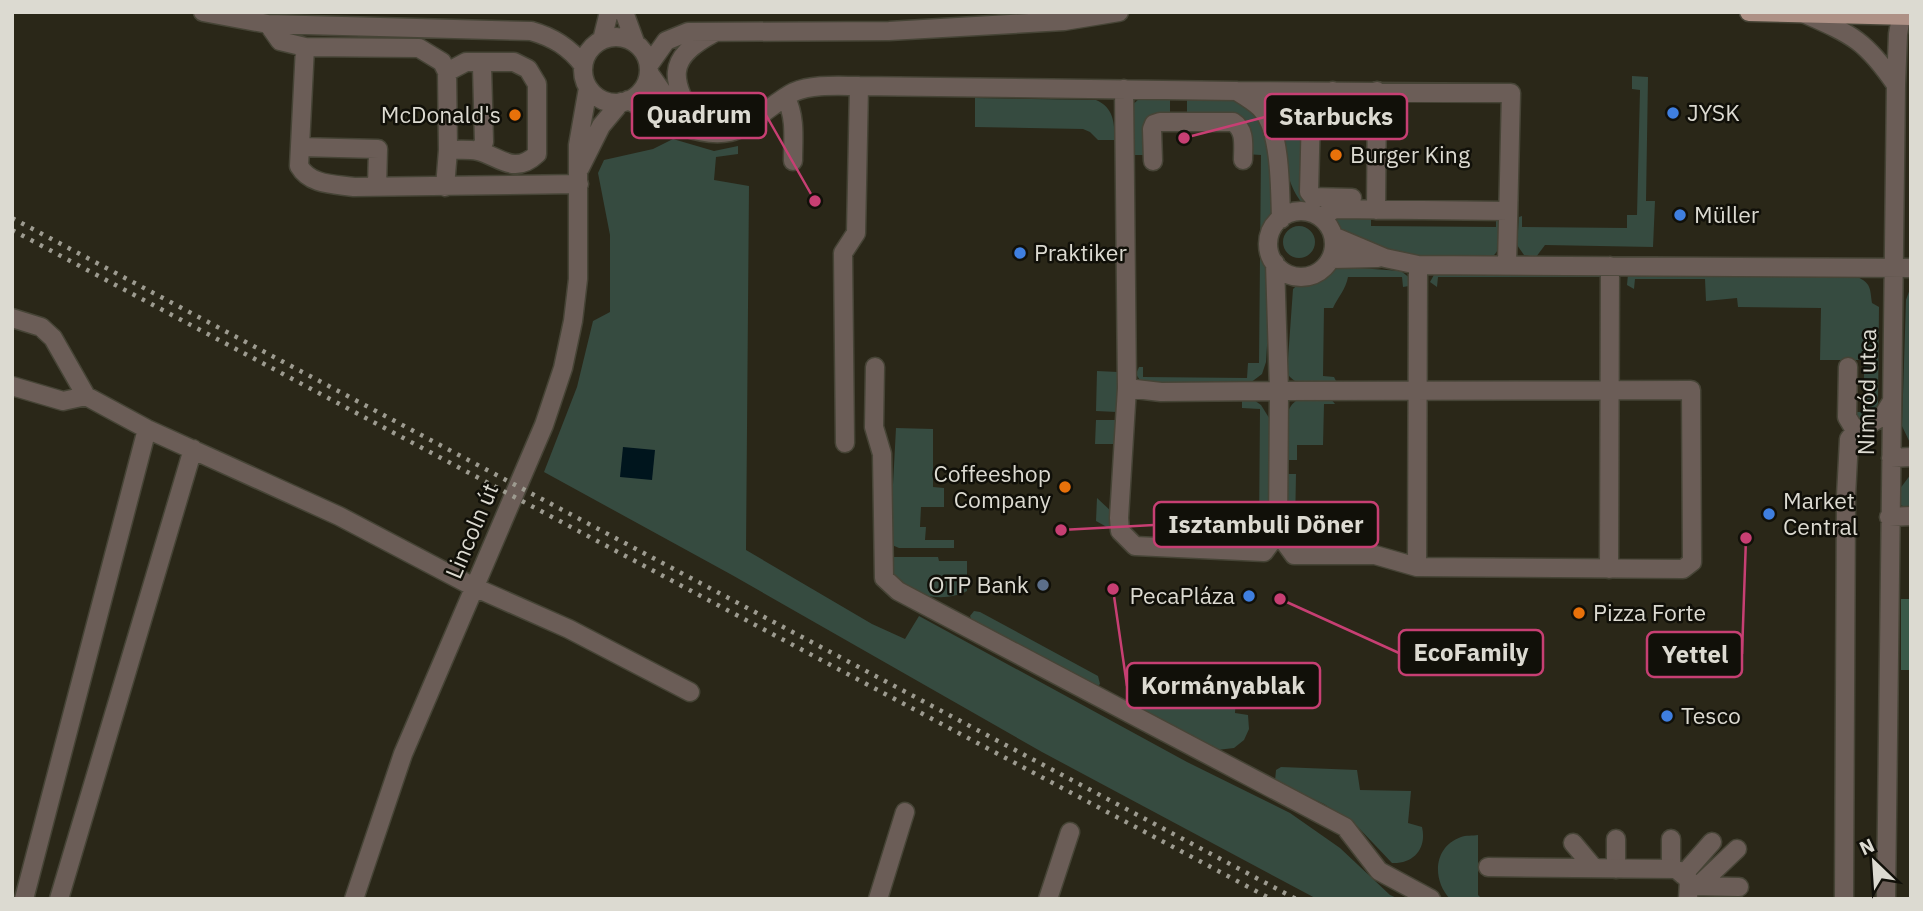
<svg xmlns="http://www.w3.org/2000/svg" width="1923" height="911" viewBox="0 0 1923 911" font-family="'IBM Plex Sans',sans-serif">
  <style>
    .green { fill: #364b40 }
    .forest { fill: #3a5948 }
    .water { fill: #00151d }
    .lines { fill: none; stroke-linecap: round; stroke-linejoin: round }
    .minor-casing { stroke: #464436; stroke-width: 21 }
    .major-casing { stroke: #464436; stroke-width: 21 }
    .minor { stroke: #6b5d57; stroke-width: 18 }
    .major { stroke: #ae9186; stroke-width: 18 }
    .rail { stroke: #9d9b90; stroke-width: 4.5; stroke-dasharray: 3.5 7; stroke-linecap: butt }
    .shop-dot { fill: #3f7fe0; stroke: #111009; stroke-width: 2.5 }
    .food-dot { fill: #e8710a; stroke: #111009; stroke-width: 2.5 }
    .service-dot { fill: #5c6f8a; stroke: #111009; stroke-width: 2.5 }
    .labels { text-anchor: middle; stroke-width: 5; stroke-linejoin: round; paint-order: stroke }
    .poi-label { font-size: 23px; fill: #dcdad1; stroke: #111009; text-anchor: start }
    .street-label { font-size: 23px; fill: #dcdad1; stroke: #111009 }
    .leader { fill: none; stroke: #c73f73; stroke-width: 2.5 }
    .callout-dot { fill: #c73f73; stroke: #111009; stroke-width: 2.5 }
    .callout { fill: #111009; stroke: #c73f73; stroke-width: 2.5 }
    .callout-label { font-size: 24px; text-anchor: middle; font-weight: bold; fill: #dcdad1 }
  </style>
  <rect width="100%" height="100%" fill="#2a2718"/>
  <!-- green -->
  <path class="green" d="M1632,76L1648,77L1646,201H1655L1653,247L1545,245L1536,257L1524,255L1517,245L1519,217L1522,216V227L1627,228V215H1637L1640,90L1632,89Z
    M1316,95L1306,191L1332,201L1316,213C1281,198 1283,135 1276,103V100Z
    M975,98L1096,100C1114,108 1114,122 1115,140H1098L1090,132L1083,129L975,127Z
    M1139,99H1170V112L1157,113L1152,116L1148,155H1130L1131,106Z
    M1187,99L1234,101L1256,115L1265,134L1275,213L1264,234L1263,251L1271,281L1266,362L1262,374L1250,383L1141,382L1136,374L1139,367H1143V377L1247,378L1248,363H1259L1261,155L1245,154L1235,115L1228,113L1187,112Z
    M673,139L714,151L738,146V154L716,157L714,180L749,186L746,550L872,624L905,639L919,616L1187,762L1290,813L1340,848L1390,895L1399,899H1317L1042,752L732,575L544,472L577,387L593,321L610,312V235L598,173L604,160L653,149Z
    M1371,215V226L1496,227V215H1500C1500,230 1505,246 1492,257L1388,255L1333,229L1331,223L1334,218Z
    M1283 242a16 16 0 1 1 32 0a16 16 0 1 1-32 0Z
    M1331,266L1401,271L1411,279L1409,286L1403,287L1402,277H1348C1346,289 1338,297 1333,308H1324L1323,376L1334,377L1336,381L1335,384C1317,384 1298,390 1287,373L1293,289C1304,278 1318,284 1331,266Z
    M1604,272L1602,277H1438L1437,287L1430,282L1435,273Z
    M1729,273L1857,277C1871,283 1870,288 1872,303L1879,307L1878,404L1873,413L1869,414L1862,421L1858,420L1855,412H1864V360H1820L1821,308L1738,307L1737,298L1706,301L1705,279H1635L1634,289L1627,285L1628,274Z
    M1911,286V445L1902,426L1906,300Z
    M1097,371L1118,372L1117,412L1096,411Z
    M1242,398H1251L1261,405L1271,421V527L1259,544H1247L1248,532H1259L1260,409L1242,408Z
    M1299,399H1331L1335,404H1324L1323,445H1297V460H1287C1287,441 1279,409 1299,399Z
    M1096,420H1117L1116,444H1095Z
    M896,428L933,429V487L944,488V507H921L920,527H926L925,540H954V548H899L892,545L890,541Z
    M1287,474H1296L1295,528H1286Z
    M1911,474V509L1900,505L1899,490Z
    M1097,498L1113,513L1114,531L1096,521Z
    M893,557H938L939,561H967V591C940,606 889,593 890,558Z
    M974,611L980,612L1098,676L1100,684L1097,687L973,622L970,616Z
    M1139,690H1186V694L1236,695L1235,713L1248,715L1249,729L1244,740L1234,748L1217,750L1132,708L1131,701Z
    M1281,767L1357,770L1360,790L1411,791L1408,823L1422,827C1427,848 1414,864 1392,863L1355,824L1324,804L1275,781L1276,770Z
    M1478,835V895L1482,899H1450C1432,880 1433,847 1461,837C1465,835 1473,836 1478,835Z"/>
  <!-- forest -->
  <path class="forest" d="M1901,599H1911V670H1901Z"/>
  <!-- water -->
  <path class="water" d="M623,447L655,450L652,480L620,477Z"/>
  <g class="lines">
    <defs>
      <path id="minor" d="M203,12L268,24L531,31C553,37 569,47 583,65
        M624,12L635,42
        M1805,14C1853,35 1866,41 1896,85
        M268,24L280,41L305,47L419,48L442,62L447,72L448,150L445,187
        M583 70a33 33 0 1 1 66 0a33 33 0 1 1-66 0Z
        M602,40L609,12
        M305,47L299,166C310,185 333,184 354,187L579,184
        M478,62L482,66L484,142L479,151
        M649,65L666,41L688,32L889,31L1064,21L1119,12
        M447,72L466,62H514L528,69L537,84V154C514,176 499,156 478,151C469,149 458,150 448,150
        M649,73L670,103L683,117
        M1124,89L1127,388L1119,518L1120,531L1135,546L1264,552L1278,533L1279,391L1691,390L1692,562L1683,569L1417,567L1375,555H1294L1278,533
        M1237,91L1511,93L1507,264
        M1333,91L1320,98L1311,112L1309,192L1313,197L1352,198
        M786,98C796,118 793,139 793,161
        M628,100C657,115 696,139 730,132C749,128 775,101 794,92C813,84 838,86 859,86L1237,91C1245,97 1257,103 1263,111C1281,133 1280,191 1281,219
        M699,130C674,83 659,61 716,32
        M300,147L378,149L377,187
        M1153,161L1152,129L1154,124L1160,122H1233C1246,130 1243,146 1243,160
        M580,168L601,126L621,102
        M1376,210L1377,91
        M1268 244a33 33 0 1 1 66 0a33 33 0 1 1-66 0Z
        M1321,217L1335,209L1508,211
        M1333,236L1385,258L1418,265L1911,268
        M1331,259L1378,258
        M12,318L41,327L53,338L86,396L147,429L339,516L474,587L569,629L690,692
        M875,367L874,427L882,454L884,578L898,591L1345,827L1379,871L1431,899
        M1848,367L1847,417L1853,427L1862,430
        M12,386L63,401L86,396
        M1127,388L1161,392L1279,391L1275,263
        M845,443L843,253L856,233L859,86
        M1891,458L1911,457
        M1889,517L1911,516
        M1417,567L1418,265
        M1609,569L1610,266
        M1573,843L1594,868
        M1488,867L1676,869L1689,880L1688,899
        M1616,869V839
        M1671,869V839
        M1683,875L1712,842
        M1692,886L1739,887
        M1698,886L1737,849
        M24,899L147,429
        M59,899L193,449
        M354,899L403,754L544,425L563,368L573,321L578,279V145L588,88
        M878,899L905,812
        M1048,899L1070,832
        M1844,899L1846,496L1849,439L1853,434L1883,416L1892,401
        M1886,899L1896,85L1898,34L1902,12"/>
      <path id="major" d="M1749,12L1911,16"/>
    </defs>
    <!-- minor casing -->
    <use href="#minor" class="minor-casing"/>
    <!-- major casing -->
    <use href="#major" class="major-casing"/>
    <!-- minor -->
    <use href="#minor" class="minor"/>
    <!-- major -->
    <use href="#major" class="major"/>
    <!-- rail -->
    <path class="rail" d="M12,218L1296,899
      M12,230L1271,899"/>
  </g>
  <!-- markers -->
  <g class="shop-dot">
    <circle cx="1673" cy="113" r="7"/>
    <circle cx="1680" cy="215" r="7"/>
    <circle cx="1020" cy="253" r="7"/>
    <circle cx="1769" cy="514" r="7"/>
    <circle cx="1249" cy="596" r="7"/>
    <circle cx="1667" cy="716" r="7"/>
  </g>
  <g class="food-dot">
    <circle cx="515" cy="115" r="7"/>
    <circle cx="1336" cy="155" r="7"/>
    <circle cx="1065" cy="487" r="7"/>
    <circle cx="1579" cy="613" r="7"/>
  </g>
  <circle class="service-dot" cx="1043" cy="585" r="7"/>
  <g class="labels">
    <!-- poi labels -->
    <g class="poi-label">
      <text x="1687" y="121">JYSK</text>
      <text x="501" y="123" text-anchor="end">McDonald's</text>
      <text x="1350" y="163">Burger King</text>
      <text x="1694" y="223">Müller</text>
      <text x="1034" y="261">Praktiker</text>
      <text x="1051" y="482" text-anchor="end">Coffeeshop<tspan x="1051" dy="26">Company</tspan></text>
      <text x="1783" y="509">Market<tspan x="1783" dy="26">Central</tspan></text>
      <text x="1029" y="593" text-anchor="end">OTP Bank</text>
      <text x="1235" y="604" text-anchor="end">PecaPláza</text>
      <text x="1593" y="621">Pizza Forte</text>
      <text x="1681" y="724">Tesco</text>
    </g>
    <!-- street labels -->
    <g class="street-label">
      <text transform="translate(1867 392) rotate(-89)" y="8">Nimród utca</text>
      <text transform="translate(472 531) rotate(-67)" y="8">Lincoln út</text>
    </g>
  </g>
  <!-- callouts -->
  <path class="leader" d="M815 201L766 115M1184 138L1265 117M1061 530L1154 525M1280 599L1399 653M1746 538L1742 654M1113 589L1127 686"/>
  <g class="callout-dot">
    <circle cx="815" cy="201" r="7"/>
    <circle cx="1184" cy="138" r="7"/>
    <circle cx="1061" cy="530" r="7"/>
    <circle cx="1280" cy="599" r="7"/>
    <circle cx="1746" cy="538" r="7"/>
    <circle cx="1113" cy="589" r="7"/>
  </g>
  <g class="callout">
    <rect x="632" y="93" width="134" height="45" rx="7"/>
    <rect x="1265" y="94" width="142" height="45" rx="7"/>
    <rect x="1154" y="502" width="224" height="45" rx="7"/>
    <rect x="1399" y="630" width="144" height="45" rx="7"/>
    <rect x="1647" y="632" width="95" height="45" rx="7"/>
    <rect x="1127" y="663" width="193" height="45" rx="7"/>
  </g>
  <g class="callout-label">
    <text x="699" y="123">Quadrum</text>
    <text x="1336" y="125">Starbucks</text>
    <text x="1266" y="533">Isztambuli Döner</text>
    <text x="1471" y="661">EcoFamily</text>
    <text x="1695" y="663">Yettel</text>
    <text x="1223" y="694">Kormányablak</text>
  </g>
  <!-- border -->
  <rect width="1923" height="911" fill="none" stroke="#dcdad1" stroke-width="28"/>
  <!-- north arrow -->
  <g transform="translate(1874 862) rotate(335)" stroke="#111009" stroke-width="5" paint-order="stroke">
  <path d="M0-5L12 26L0 18L-12 26Z" fill="#dcdad1"/>
  <text y="-10" font-size="19" font-weight="bold" text-anchor="middle" fill="#dcdad1">N</text>
  </g>
</svg>
